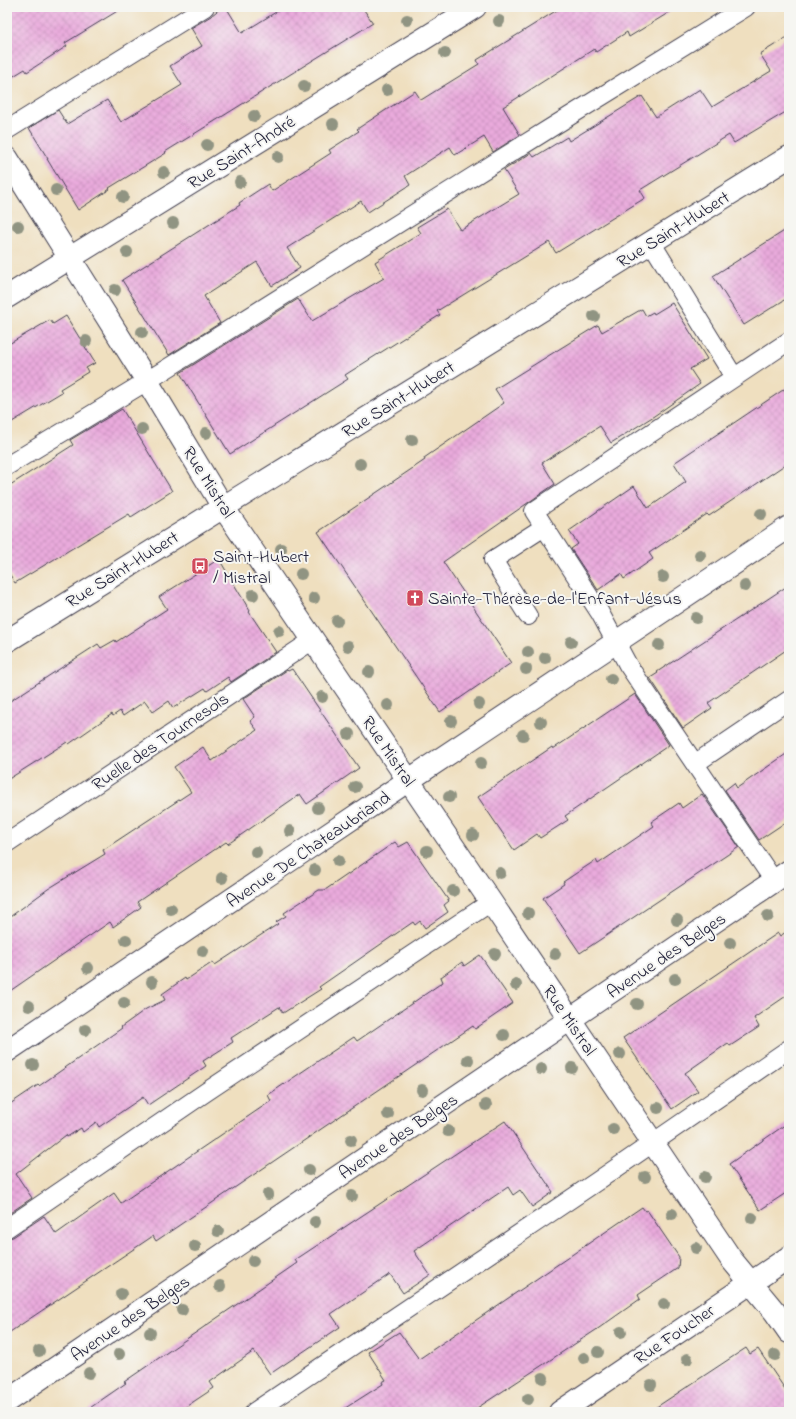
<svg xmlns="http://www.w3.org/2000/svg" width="796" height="1419" viewBox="0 0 796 1419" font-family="'Indie Flower',sans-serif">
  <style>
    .building { fill: url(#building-cross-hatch) }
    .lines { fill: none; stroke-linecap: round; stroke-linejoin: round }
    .lane-casing { stroke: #413e4f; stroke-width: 20 }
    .street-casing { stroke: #413e4f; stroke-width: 24 }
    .secondary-casing { stroke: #413e4f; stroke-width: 24 }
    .lane { stroke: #fff; stroke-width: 18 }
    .street { stroke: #fff; stroke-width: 22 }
    .secondary { stroke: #fff; stroke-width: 22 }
    .tree { fill: #909482 }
    .labels { text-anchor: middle; stroke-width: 4; stroke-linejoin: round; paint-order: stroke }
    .street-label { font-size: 18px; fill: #22223b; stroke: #f6f6f2 }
    .poi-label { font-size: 18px; fill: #22223b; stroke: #f6f6f2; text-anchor: start }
  </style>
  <defs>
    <pattern id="building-cross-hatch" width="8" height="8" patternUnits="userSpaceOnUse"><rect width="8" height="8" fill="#e9aadc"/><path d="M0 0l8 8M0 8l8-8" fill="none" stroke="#c892be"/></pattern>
  </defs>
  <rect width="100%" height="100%" fill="#f6f6f2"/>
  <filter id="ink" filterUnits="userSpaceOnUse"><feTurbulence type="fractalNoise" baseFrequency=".025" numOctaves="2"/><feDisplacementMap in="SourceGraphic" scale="8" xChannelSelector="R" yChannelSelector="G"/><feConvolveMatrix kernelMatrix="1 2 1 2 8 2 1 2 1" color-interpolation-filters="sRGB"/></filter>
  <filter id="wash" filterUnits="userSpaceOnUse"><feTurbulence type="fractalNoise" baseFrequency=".012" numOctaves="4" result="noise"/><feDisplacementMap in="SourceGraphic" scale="16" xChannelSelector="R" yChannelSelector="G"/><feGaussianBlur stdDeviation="0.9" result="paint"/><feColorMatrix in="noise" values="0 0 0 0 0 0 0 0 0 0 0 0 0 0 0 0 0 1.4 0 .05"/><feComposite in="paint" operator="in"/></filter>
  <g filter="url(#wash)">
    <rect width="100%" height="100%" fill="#efdfbf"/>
    <g id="blocks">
      <!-- building -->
      <path class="building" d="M7,7H124L65,43L67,46L27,72L25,69L7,80Z
        M222,7H226L242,33L284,7H362L373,23L165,152L166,153L109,188L110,189L78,210L47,159H48L29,128L58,110L67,124L107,100L121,122L182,85L170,66L202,46L191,28L211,16Z
        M562,7H678L629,37L627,32L596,52L594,49L503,107L520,135L493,152L484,137L455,155L450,147L405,176L410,185L368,212L361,201L287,248L300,268L272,286L257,262L204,296L220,323L169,355L122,280L240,205L239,203L268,184L272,191L331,153L329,150L359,131L357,129L415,91L421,100L479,64L477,60Z
        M789,36V110L734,143L729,135L640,190L645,198L556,253L549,242L437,311L440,315L345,375L348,379L230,454L180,373L298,299L312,321L384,278L375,262L421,233L417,227L447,209L460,230L519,194L504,170L531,153L534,157L567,137L569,141L642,96L656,117L700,89L712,107L771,71L760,54Z
        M789,228V297L744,325L713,276Z
        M672,303L707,359L690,369L700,384L654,416L611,443L600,426L542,463L555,484L443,562L511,663L440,712L318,532L425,460L424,458L504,403L495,389L598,325L602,332L642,309L646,316L653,312L654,314Z
        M66,316L95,363L86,368L88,372L60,389L62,392L7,425V345L50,320L53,324Z
        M789,386V462L709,516L707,514L649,553L653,559L624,579L621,574L598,590L571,549L578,544L569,531L634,486L648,508L686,482L674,463Z
        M122,409L172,491L131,517L129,514L15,583L7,570V487L73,445L70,440Z
        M219,559L250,611L249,612L276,652L231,682L228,677L207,691L205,688L173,708L169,701L153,712L145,701L123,716L120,711L113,716L112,714L69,744L67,742L7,780V703L98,644L101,648L115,640L116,642L167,609L159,597Z
        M789,585V648L708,703L712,708L683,728L650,678L658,673L657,672Z
        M292,669L359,768L307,804L300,794L228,844L226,842L137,902L141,907L113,927L110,922L7,993V919L48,889L105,854L103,850L191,792L174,767L203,747L212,761L257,730L250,721L255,717L243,699L287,670L288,671Z
        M635,694L669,745L565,816L568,820L540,838L537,834L514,850L478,797L552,747L553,749Z
        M789,752V820L759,840L725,790L734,783L737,788Z
        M702,794L739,847L580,953L543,898L564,884L563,882L596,860L598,864L654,826L651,822L679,803L682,808Z
        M395,842L399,847L408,842L449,901L444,905L448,912L425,928L420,921L415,925L413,922L319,987L321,989L283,1013L279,1007L231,1038L233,1042L203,1061L206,1066L148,1105L143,1097L99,1127L96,1122L83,1132L81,1128L67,1137L66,1135L16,1174L32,1198L7,1215V1106L38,1085L39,1086L122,1028L121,1027L146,1009L165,1000L162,994L185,978L186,980L213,962L215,965L278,924L276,922L286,916L284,913L319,890H325Z
        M789,930V994L754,1018L759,1027L730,1046L728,1043L685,1073L698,1091L672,1109L623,1038L778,933L780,936Z
        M480,955L513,1003L475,1029L473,1026L156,1241L153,1236L7,1334V1238L13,1237L44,1216L56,1234L114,1193L121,1203L271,1101L268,1095L315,1063L354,1037L357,1041L443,982L441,977L462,962L464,966Z
        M505,1121L553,1192L532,1207L520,1190L513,1195L508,1187L414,1251L430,1275L403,1293L390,1274L331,1314L340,1327L270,1374L254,1351L210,1382L214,1388L178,1412H84L126,1383L124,1382L297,1263L295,1260Z
        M789,1122V1191L760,1210L729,1164Z
        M642,1207L645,1211L647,1210L679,1257L678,1268L638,1295L640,1299L599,1328L471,1412H339L383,1384L382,1382L386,1380L368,1352L399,1332L419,1359Z
        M746,1348L750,1354L758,1349L789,1395V1412H649Z"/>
    </g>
  </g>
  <g filter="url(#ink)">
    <use href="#blocks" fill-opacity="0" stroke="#413e4f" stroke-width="1"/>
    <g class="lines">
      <defs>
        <path id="lane" d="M7,130L205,7
          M651,242L734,377
          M7,466L147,381L552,127L746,7
          M528,616L493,560L544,527
          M696,763L789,700
          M7,843L313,640
          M774,881L628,665L600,613L534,511L789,341
          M7,1228L206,1092L491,902
          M254,1412L596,1182L789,1049"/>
        <path id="street" d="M7,158L147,381L223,507L491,902L731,1259L775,1312L789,1332
          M7,297L475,7
          M7,1051L409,780L789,527
          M7,1401L789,871
          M560,1412L789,1257"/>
        <path id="secondary" d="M7,641L789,157"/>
      </defs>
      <!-- lane casing -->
      <use href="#lane" class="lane-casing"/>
      <!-- street casing -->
      <use href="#street" class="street-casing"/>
      <!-- secondary casing -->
      <use href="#secondary" class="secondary-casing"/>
      <!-- lane -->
      <use href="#lane" class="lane"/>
      <!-- street -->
      <use href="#street" class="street"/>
      <!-- secondary -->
      <use href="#secondary" class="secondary"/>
    </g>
    <!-- trees -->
    <g class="tree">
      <circle cx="407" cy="20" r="6"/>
      <circle cx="499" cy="21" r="6"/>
      <circle cx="445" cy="53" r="6"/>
      <circle cx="304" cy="86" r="6"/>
      <circle cx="387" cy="90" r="6"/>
      <circle cx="254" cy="116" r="6"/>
      <circle cx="333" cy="124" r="6"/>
      <circle cx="207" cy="145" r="6"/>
      <circle cx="278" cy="157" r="6"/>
      <circle cx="164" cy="172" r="6"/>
      <circle cx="240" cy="182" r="6"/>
      <circle cx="56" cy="190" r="6"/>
      <circle cx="123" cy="197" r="6"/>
      <circle cx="173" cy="223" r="6"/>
      <circle cx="18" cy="226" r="6"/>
      <circle cx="127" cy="252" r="6"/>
      <circle cx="115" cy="290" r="6"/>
      <circle cx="594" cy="316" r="6"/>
      <circle cx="142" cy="332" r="6"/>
      <circle cx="86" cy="341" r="6"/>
      <circle cx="142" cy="429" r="6"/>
      <circle cx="206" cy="433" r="6"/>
      <circle cx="412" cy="440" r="6"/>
      <circle cx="360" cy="464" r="6"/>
      <circle cx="761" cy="514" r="6"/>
      <circle cx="281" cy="549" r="6"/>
      <circle cx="700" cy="555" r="6"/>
      <circle cx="301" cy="574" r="6"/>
      <circle cx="663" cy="577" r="6"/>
      <circle cx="745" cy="586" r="6"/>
      <circle cx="253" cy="595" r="6"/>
      <circle cx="314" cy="598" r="6"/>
      <circle cx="696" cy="618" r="6"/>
      <circle cx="337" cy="621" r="6"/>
      <circle cx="279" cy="631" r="6"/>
      <circle cx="571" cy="642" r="6"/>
      <circle cx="659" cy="645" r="6"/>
      <circle cx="348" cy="646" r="6"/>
      <circle cx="528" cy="652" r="6"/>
      <circle cx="545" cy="658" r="6"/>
      <circle cx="526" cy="669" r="6"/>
      <circle cx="369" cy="672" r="6"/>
      <circle cx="611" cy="679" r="6"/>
      <circle cx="322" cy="697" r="6"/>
      <circle cx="479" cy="704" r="6"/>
      <circle cx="388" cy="705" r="6"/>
      <circle cx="451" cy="721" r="6"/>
      <circle cx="541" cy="722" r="6"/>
      <circle cx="349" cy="734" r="6"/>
      <circle cx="523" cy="735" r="6"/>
      <circle cx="481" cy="763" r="6"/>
      <circle cx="355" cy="787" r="6"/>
      <circle cx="449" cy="797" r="6"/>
      <circle cx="318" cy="808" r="6"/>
      <circle cx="290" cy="831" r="6"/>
      <circle cx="473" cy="835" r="6"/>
      <circle cx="427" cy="851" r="6"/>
      <circle cx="256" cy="852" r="6"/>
      <circle cx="338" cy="861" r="6"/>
      <circle cx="315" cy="870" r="6"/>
      <circle cx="500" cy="873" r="6"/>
      <circle cx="222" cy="878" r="6"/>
      <circle cx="453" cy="891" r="6"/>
      <circle cx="171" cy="909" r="6"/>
      <circle cx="528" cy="913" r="6"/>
      <circle cx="768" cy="916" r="6"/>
      <circle cx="677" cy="920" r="6"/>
      <circle cx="126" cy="940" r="6"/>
      <circle cx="730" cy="943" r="6"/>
      <circle cx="203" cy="951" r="6"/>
      <circle cx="495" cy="954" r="6"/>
      <circle cx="555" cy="954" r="6"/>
      <circle cx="88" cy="968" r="6"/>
      <circle cx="675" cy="979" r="6"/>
      <circle cx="152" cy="982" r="6"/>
      <circle cx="516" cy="985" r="6"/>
      <circle cx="124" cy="1003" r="6"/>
      <circle cx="637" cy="1004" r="6"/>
      <circle cx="29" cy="1006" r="6"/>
      <circle cx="85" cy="1030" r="6"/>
      <circle cx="504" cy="1035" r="6"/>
      <circle cx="620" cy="1054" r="6"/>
      <circle cx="468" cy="1060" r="6"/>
      <circle cx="33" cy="1065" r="6"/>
      <circle cx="572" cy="1068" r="6"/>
      <circle cx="541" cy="1069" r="6"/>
      <circle cx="422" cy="1090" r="6"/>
      <circle cx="486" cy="1105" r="6"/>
      <circle cx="658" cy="1108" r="6"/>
      <circle cx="388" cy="1114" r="6"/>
      <circle cx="613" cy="1129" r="6"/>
      <circle cx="448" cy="1131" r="6"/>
      <circle cx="351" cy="1140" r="6"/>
      <circle cx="309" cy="1170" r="6"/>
      <circle cx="645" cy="1177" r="6"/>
      <circle cx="705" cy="1177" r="6"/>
      <circle cx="268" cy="1194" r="6"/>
      <circle cx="352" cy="1196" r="6"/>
      <circle cx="672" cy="1214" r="6"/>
      <circle cx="752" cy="1218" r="6"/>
      <circle cx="315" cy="1222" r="6"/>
      <circle cx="218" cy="1231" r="6"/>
      <circle cx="195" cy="1246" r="6"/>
      <circle cx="696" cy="1248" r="6"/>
      <circle cx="253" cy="1261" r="6"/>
      <circle cx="220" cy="1286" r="6"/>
      <circle cx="121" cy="1294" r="6"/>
      <circle cx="664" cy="1304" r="6"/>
      <circle cx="182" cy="1310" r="6"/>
      <circle cx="621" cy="1332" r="6"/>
      <circle cx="150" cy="1333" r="6"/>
      <circle cx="39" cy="1351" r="6"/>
      <circle cx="598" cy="1352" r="6"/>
      <circle cx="119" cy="1354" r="6"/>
      <circle cx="775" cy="1355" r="6"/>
      <circle cx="584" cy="1358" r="6"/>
      <circle cx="687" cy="1359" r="6"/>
      <circle cx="89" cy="1373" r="6"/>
      <circle cx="543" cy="1378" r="6"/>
      <circle cx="651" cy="1385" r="6"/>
      <circle cx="528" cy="1399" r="6"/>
    </g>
  </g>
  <!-- icons -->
  <defs>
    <symbol id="bus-square" viewBox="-11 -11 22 22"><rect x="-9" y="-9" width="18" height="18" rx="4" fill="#d1495b" stroke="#f6f6f2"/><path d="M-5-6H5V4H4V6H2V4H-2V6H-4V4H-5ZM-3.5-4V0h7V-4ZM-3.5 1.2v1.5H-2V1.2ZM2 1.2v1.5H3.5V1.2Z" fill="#fff"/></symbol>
    <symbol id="church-square" viewBox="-11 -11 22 22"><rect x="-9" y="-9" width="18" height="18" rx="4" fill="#d1495b" stroke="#f6f6f2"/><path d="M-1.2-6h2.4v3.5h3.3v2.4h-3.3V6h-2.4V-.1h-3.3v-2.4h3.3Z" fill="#fff"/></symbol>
  </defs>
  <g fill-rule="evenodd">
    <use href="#bus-square" x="190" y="556" width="20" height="20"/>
    <use href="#church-square" x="405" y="588" width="20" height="20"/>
  </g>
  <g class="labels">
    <!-- street labels -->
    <g class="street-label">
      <text transform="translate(241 152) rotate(-32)" y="6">Rue Saint-André</text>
      <text transform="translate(673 229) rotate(-32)" y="6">Rue Saint-Hubert</text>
      <text transform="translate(398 399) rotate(-32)" y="6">Rue Saint-Hubert</text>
      <text transform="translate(209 482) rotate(58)" y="6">Rue Mistral</text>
      <text transform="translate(122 569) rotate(-32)" y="6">Rue Saint-Hubert</text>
      <text transform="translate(160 741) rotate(-34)" y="6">Ruelle des Tournesols</text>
      <text transform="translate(389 751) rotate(56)" y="6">Rue Mistral</text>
      <text transform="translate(308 849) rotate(-34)" y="6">Avenue De Chateaubriand</text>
      <text transform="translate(666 955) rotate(-34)" y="6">Avenue des Belges</text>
      <text transform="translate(570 1020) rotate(56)" y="6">Rue Mistral</text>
      <text transform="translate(398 1136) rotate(-34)" y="6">Avenue des Belges</text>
      <text transform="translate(130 1318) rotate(-34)" y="6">Avenue des Belges</text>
      <text transform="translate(674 1334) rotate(-34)" y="6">Rue Foucher</text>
    </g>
    <!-- poi labels -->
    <g class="poi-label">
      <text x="213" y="562">Saint-Hubert<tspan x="213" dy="21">/ Mistral</tspan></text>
      <text x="428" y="604">Sainte-Thérèse-de-l'Enfant-Jésus</text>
    </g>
  </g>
  <!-- margin -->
  <rect width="796" height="1419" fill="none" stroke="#f6f6f2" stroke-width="24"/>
</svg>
